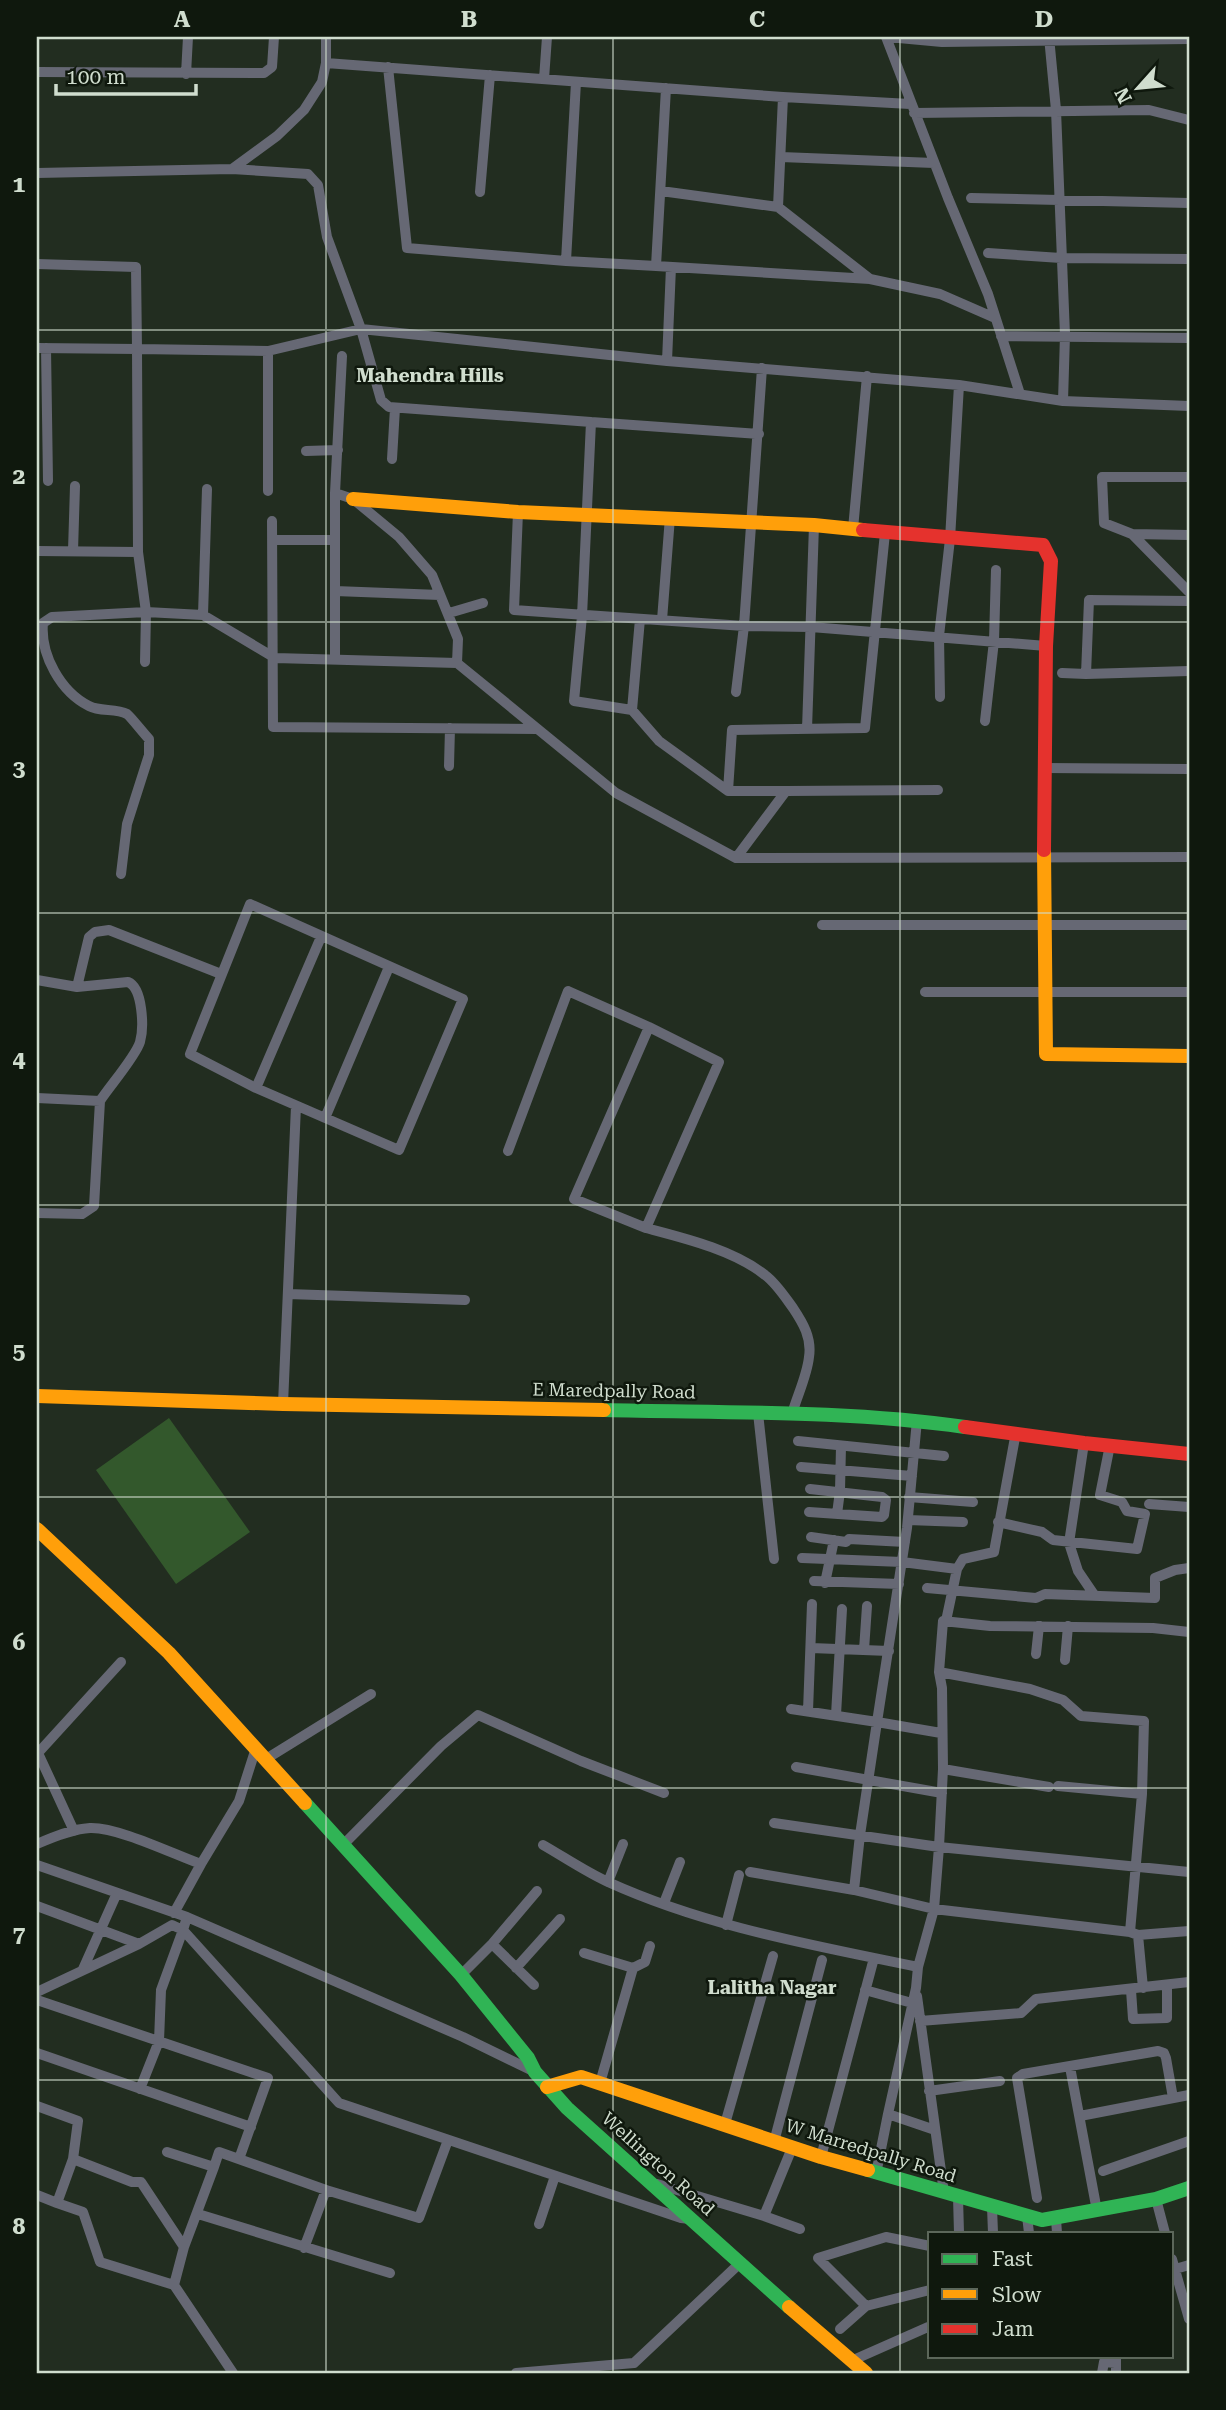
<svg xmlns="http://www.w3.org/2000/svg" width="1226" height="2410" viewBox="0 0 1226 2410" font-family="'Roboto Serif',serif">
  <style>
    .green { fill: #33582c }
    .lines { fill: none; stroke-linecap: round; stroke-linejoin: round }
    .street { stroke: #666874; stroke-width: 10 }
    .fast { stroke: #30b455; stroke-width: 14 }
    .slow { stroke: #ff9f0a; stroke-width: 14 }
    .jam { stroke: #e5322d; stroke-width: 14 }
    .grid { fill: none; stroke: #d0ddce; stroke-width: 2; stroke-opacity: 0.55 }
    .labels { text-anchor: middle; stroke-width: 5; stroke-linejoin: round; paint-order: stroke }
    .street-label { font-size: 18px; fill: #d0ddce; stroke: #0f180d }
    .neighbourhood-label { font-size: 19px; font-weight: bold; fill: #d0ddce; stroke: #0f180d }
    .neatline { fill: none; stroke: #d0ddce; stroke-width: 2.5 }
    .grid-label { font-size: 23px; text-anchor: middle; font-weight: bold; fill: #d0ddce }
  </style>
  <rect width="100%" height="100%" fill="#222d20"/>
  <!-- green -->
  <path class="green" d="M169,1418L250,1532L176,1584L96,1470Z"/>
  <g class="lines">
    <!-- street -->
    <path class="street" d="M326,37V63
      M886,37L948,198L988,294L1020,394
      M888,37L942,42L1189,39
      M1049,37L1056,110L1065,335L1063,401
      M388,67L407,248L566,261
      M37,72L264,73L272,67L274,37
      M186,74L188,37
      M544,79L547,37
      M576,82L566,261L656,266L666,88
      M783,97L778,207L870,279L940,294L995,318
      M914,113L1149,110L1189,120
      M781,157L934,163
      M232,169L308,174L318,185L327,237L361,329L381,400L389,407L591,422
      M37,173L232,169L277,136L304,110L322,82L326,63L783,97L910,104
      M661,191L778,207
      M480,192L490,75
      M971,198L1189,203
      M988,253L1061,258L1189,259
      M37,264L136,267L137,349L37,348
      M656,266L870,279
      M1001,336L1189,338
      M46,348L48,481
      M268,351L361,329L667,361L959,385L1063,401L1189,406
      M667,361L671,267
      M306,451L338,450
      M392,459L395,408
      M1189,477H1102L1104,523L1132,534L1189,592
      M335,493L353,499L399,537L432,575L458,639L457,663
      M518,512L514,610L744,626L811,627L1046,646
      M272,521L273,727L537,729
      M853,529L867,376
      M885,533L865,728L732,730L728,791H786L736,858L1189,857
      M1132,534L1189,535
      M273,540H335
      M37,551L138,552
      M73,551L75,486
      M335,591L440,595
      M449,613L483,603
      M203,615L207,489
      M662,620L670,517
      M335,659V493L342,356
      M145,662L146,612L138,552L137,349L268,351V491
      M1062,673L1086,674L1189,671
      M1086,674L1089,600L1189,601
      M736,692L744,626L762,368
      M940,697L939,636L950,539L959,385
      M632,710L640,619
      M985,721L994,641L996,570
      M807,729L814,525
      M449,766L450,728
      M1043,768L1189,769
      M728,791L659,741L632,710L574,701L582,616L591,422L759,434
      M786,791L938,790
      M121,874L127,824L149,755V739C144,734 131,717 127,714C116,708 100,712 89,706C61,692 40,655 43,623L52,617L146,612L203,615L275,658L457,663L616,793L736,858
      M250,904L463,999L399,1150L256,1088L190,1054Z
      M822,925H1189
      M37,980L77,987L128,982C143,988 144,1028 140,1042C136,1056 109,1087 100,1101L37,1098
      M77,987L89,937L95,932L109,930L221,974
      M925,992H1189
      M256,1088L321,937
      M325,1118L389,967
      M508,1151L568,991L649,1027L719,1062L646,1228C684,1238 734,1250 765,1275C776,1283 785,1297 793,1308C803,1323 812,1338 809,1357C807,1376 797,1396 792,1414
      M37,1213L82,1214L94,1206L100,1101
      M646,1228L574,1199L649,1027
      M288,1294L465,1300
      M283,1404L296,1106
      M758,1413L774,1559
      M798,1441L944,1456
      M1084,1443L1069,1543L1078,1571L1095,1596
      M801,1467L912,1476
      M909,1497L973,1502
      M1149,1504L1189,1507
      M809,1512L882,1517L884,1515L886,1500L882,1497L810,1489
      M837,1514L840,1491L841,1446
      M908,1520L963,1522
      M998,1522L1042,1532L1053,1540L1137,1549L1145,1514L1127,1511L1122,1502L1100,1495L1110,1445
      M811,1537L846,1542L849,1539L905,1542
      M802,1558L902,1562L957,1569
      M814,1581L899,1584
      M825,1583L834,1540
      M927,1588L1036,1598L1045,1594L1155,1598V1578L1175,1570L1189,1568
      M946,1621L957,1569L963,1559L994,1552L1016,1432
      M811,1648L889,1651
      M864,1650L867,1606
      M1036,1654L1039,1626
      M1065,1660L1068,1626
      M939,1672L1030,1689L1063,1700L1081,1716L1144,1721L1142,1794L1058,1786
      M791,1709L877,1722L907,1528L917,1420
      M808,1711L812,1604
      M836,1715L842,1609
      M266,1759L371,1694
      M796,1767L942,1793
      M943,1769L1049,1787
      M774,1823L939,1847L1189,1872
      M74,1831L38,1753L121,1662
      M37,1844C53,1837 72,1829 90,1828C118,1827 173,1854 201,1864L174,1913
      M343,1845L441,1746L478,1715L581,1761L664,1793
      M543,1845C564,1857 586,1872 608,1882C707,1927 813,1945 918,1967L916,1988L888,2114
      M201,1864L239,1801L256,1748
      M37,1865L187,1917L463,2037L535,2072
      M750,1872L854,1890L860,1835L877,1722L941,1733
      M608,1882L623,1844
      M854,1890L934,1909L1130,1932L1138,1935
      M664,1903L680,1862
      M37,1906L139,1944
      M726,1925L739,1875
      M1130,1932L1142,1794
      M492,1944L534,1985
      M584,1953L633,1968
      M918,1967L934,1909L939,1847L943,1769L942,1688L939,1672L943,1621L990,1626L1153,1628L1189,1632
      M516,1968L560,1919
      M83,1969L117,1893
      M461,1975L492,1944L537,1891
      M1143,1988L1138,1935L1189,1931
      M865,1990L912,2003
      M1131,1990L1133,2019L1167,2018V1985
      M37,1992L139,1944L172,1925L183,1930L187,1917
      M917,1996L944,2193
      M37,2000L268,2078L239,2159
      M920,2021L1021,2013L1036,1999L1189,1982
      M37,2053L251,2127
      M1070,2067L1097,2211
      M600,2083L633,1968L645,1962L650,1946
      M140,2089L159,2041L161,1990L183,1930L339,2103L681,2218L690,2219
      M929,2091L1000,2081
      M37,2106L78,2121L73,2159
      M1080,2116L1189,2095
      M725,2124L773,1956
      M774,2142L822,1960
      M792,2148L764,2216L800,2229
      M167,2152L214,2167L184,2247
      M821,2157L874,1958
      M214,2167L219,2152L326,2190L419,2218L448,2140
      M1103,2171L1189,2141
      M876,2174L888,2114L935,2130
      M657,2184L764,2216
      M37,2195L57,2203
      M958,2197L959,2233
      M1037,2198L1017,2078L1023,2074L1158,2051L1164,2053L1166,2058L1173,2098
      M1156,2199L1165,2233
      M992,2207L993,2233
      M198,2214L390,2273
      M1027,2216L1029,2233
      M1056,2219L1057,2233
      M539,2224L555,2176
      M304,2248L326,2190
      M1172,2259L1189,2319
      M1172,2270L1189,2265
      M174,2285L184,2247L141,2182H132L73,2159L57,2203L83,2212L100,2262L174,2285L233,2373
      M866,2306L818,2258L886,2237L930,2246
      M840,2329L866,2306L930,2290
      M851,2361L928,2327
      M516,2373L634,2363L739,2264
      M1102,2373L1104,2362L1115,2363
      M1116,2373V2356"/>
    <!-- fast -->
    <path class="fast" d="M604,1410C724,1413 846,1410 965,1427
      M305,1803L461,1975L528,2058L535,2072L567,2108L789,2307
      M868,2170L1042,2220L1156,2199L1189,2188"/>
    <!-- slow -->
    <path class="slow" d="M353,499L518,512L814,525L863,530
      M1044,850L1046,1054L1189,1056
      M37,1396L283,1404L604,1410
      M37,1529L169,1653L305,1803
      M547,2087L581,2077L821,2157L868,2170
      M789,2307L866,2373"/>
    <!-- jam -->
    <path class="jam" d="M863,530L1043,545L1051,561L1046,646L1044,850
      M965,1427L1084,1443L1189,1454"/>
  </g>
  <!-- grid -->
  <path class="grid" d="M326,37V2373M613,37V2373M900,37V2373M37,330H1189M37,622H1189M37,913H1189M37,1205H1189M37,1497H1189M37,1788H1189M37,2080H1189"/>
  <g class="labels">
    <!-- street labels -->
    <g class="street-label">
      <text transform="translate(614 1391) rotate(1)" y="6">E Maredpally Road</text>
      <text transform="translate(871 2151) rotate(17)" y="6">W Marredpally Road</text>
      <text transform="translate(658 2164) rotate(42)" y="6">Wellington Road</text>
    </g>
    <!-- neighbourhood labels -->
    <g class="neighbourhood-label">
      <text x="430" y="382">Mahendra Hills</text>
      <text x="772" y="1994">Lalitha Nagar</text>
    </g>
  </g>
  <!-- border -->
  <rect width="1226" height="2410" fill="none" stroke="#0f180d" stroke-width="77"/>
  <!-- legend -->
  <rect x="928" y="2232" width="245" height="126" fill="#0f180d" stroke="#5c675a" stroke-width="2"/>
  <rect x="942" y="2254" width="35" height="10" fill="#30b455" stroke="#5c675a" stroke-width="2"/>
  <text x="992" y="2266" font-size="21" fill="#d0ddce">Fast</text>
  <rect x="942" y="2289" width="35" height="10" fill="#ff9f0a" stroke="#5c675a" stroke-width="2"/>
  <text x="992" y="2302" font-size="21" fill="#d0ddce">Slow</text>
  <rect x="942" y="2324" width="35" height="10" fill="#e5322d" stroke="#5c675a" stroke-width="2"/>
  <text x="992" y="2336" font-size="21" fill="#d0ddce">Jam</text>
  <!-- north arrow -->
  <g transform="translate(1138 88) rotate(243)" stroke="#0f180d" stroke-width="5" paint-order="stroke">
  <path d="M0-5L12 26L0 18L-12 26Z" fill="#d0ddce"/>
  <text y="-10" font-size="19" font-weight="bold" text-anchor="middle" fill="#d0ddce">N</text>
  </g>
  <!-- scale -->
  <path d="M56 84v10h140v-10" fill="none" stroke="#d0ddce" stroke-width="3.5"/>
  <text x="66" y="84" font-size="21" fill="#d0ddce" stroke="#0f180d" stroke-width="5" paint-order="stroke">100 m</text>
  <rect x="38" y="38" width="1150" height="2334" class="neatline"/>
  <g class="grid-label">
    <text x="182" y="27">A</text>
    <text x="469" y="27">B</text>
    <text x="757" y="27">C</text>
    <text x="1044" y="27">D</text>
    <text x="19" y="192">1</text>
    <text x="19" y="484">2</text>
    <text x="19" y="776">3</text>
    <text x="19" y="1067">4</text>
    <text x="19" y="1359">5</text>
    <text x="19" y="1650">6</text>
    <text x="19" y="1942">7</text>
    <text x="19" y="2234">8</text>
  </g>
</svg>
